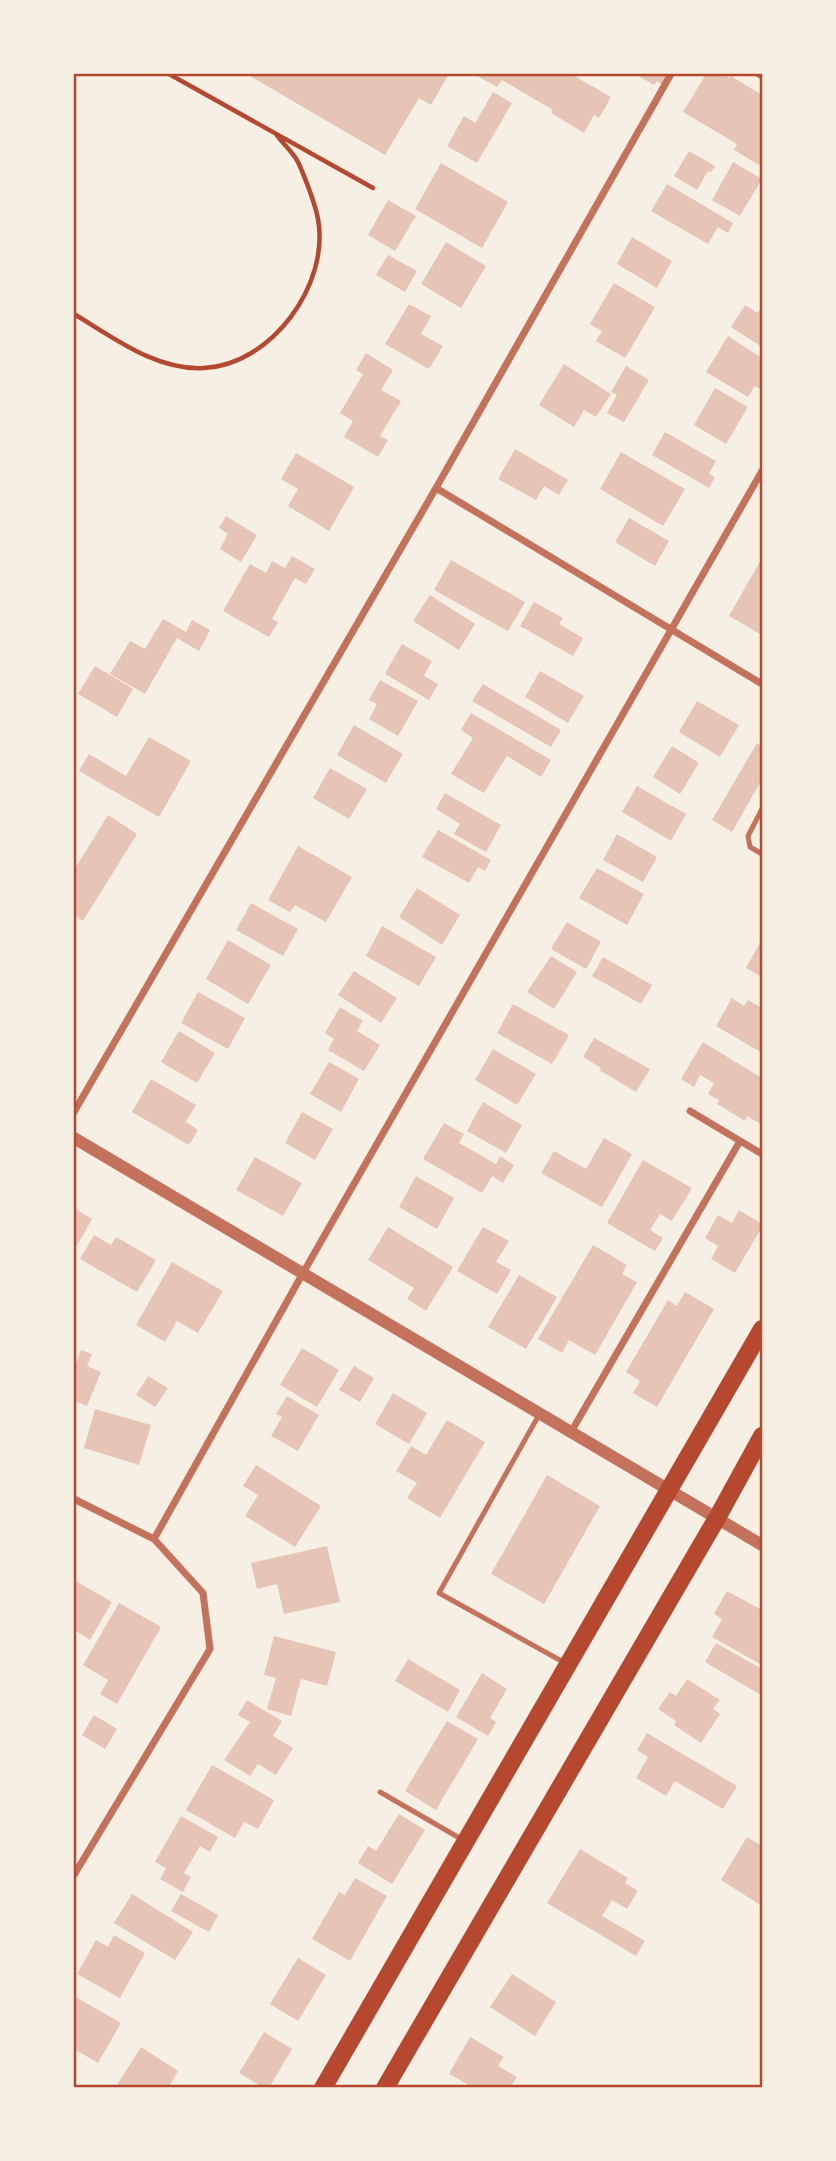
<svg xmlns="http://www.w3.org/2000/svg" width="836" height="2161" viewBox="0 0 836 2161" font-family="'Fira Sans',sans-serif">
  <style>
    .building { fill: #e6c5b7 }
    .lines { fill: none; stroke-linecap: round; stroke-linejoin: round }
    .path { stroke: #b5482f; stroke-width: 4.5 }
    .service { stroke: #c5725c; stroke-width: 5 }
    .minor { stroke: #c5725c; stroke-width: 7 }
    .tertiary { stroke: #c5725c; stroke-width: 12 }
    .primary { stroke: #b5482f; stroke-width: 18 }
    .neatline { fill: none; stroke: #b5482f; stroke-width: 2.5 }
  </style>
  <rect width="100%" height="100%" fill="#f6efe4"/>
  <!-- building -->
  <path class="building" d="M252,74H449L431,105L419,98L385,155L250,76Z
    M474,74H571L611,97L599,118L594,115L584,133L551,113L553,110L502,80L497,87Z
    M635,74H669L662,85L657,81L654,85Z
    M706,74H722L730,78L731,76L762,95V158L759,165L734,150L737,144L683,112Z
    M493,92L512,103L477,163L447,146L464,116L475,123Z
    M689,151L715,166L711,172L708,171L697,190L674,176Z
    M733,162L762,179L740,216L712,200Z
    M441,163L508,202L482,248L415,209Z
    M667,184L733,223L728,233L718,227L708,244L651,211Z
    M388,200L416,216L395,251L368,235Z
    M632,237L672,261L657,288L617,264Z
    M446,242L486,266L461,308L421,284Z
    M388,255L417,271L405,292L376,275Z
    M614,283L655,307L625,358L596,341L602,331L590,324Z
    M409,304L431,316L421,334L443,346L429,369L385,344Z
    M745,305L758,313L762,306V347L731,327Z
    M728,336L762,358V390L755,386L748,397L706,372Z
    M366,353L393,370L381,390L401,401L380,436L388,440L378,457L344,437L353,421L340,413L363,374L356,370Z
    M564,364L611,394L596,417L584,410L574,427L539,405Z
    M626,366L649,380L624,422L607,413L617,395L611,392Z
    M715,388L748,407L726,444L694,425Z
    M665,432L716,461L709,474L715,477L709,488L652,455Z
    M515,449L568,480L559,495L544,486L536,500L498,479Z
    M621,452L685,489L663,526L600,489Z
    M296,453L354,487L329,531L288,506L298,489L281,479Z
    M226,516L257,535L241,562L220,549L228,534L219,528Z
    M629,518L669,541L655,566L615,542Z
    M292,556L315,569L306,584L295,578L272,619L278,622L269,637L223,611L250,564L266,573L272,561L285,568Z
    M762,558V635L729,616Z
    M451,560L525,602L508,631L434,590Z
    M430,595L475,624L459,650L413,621Z
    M534,602L563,618L559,624L583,638L573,656L520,626Z
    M163,619L186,632L192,620L210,630L199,651L177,638L145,694L110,674L130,641L145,649Z
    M402,644L432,661L424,676L438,684L429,700L385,674Z
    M95,666L133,689L117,717L78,694Z
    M540,671L584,696L568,723L525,697Z
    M380,680L418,701L398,736L369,719L377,704L369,700Z
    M483,684L561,730L551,747L472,701Z
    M697,701L739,725L720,757L679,732Z
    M471,713L551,760L541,777L507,756L484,793L451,774L473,738L461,730Z
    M354,725L403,754L386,783L337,755Z
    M149,737L191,761L159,817L79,771L89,754L126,776Z
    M757,743L762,746V779L732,832L712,820Z
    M672,746L699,763L680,794L653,777Z
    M330,768L367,789L349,819L313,798Z
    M637,786L686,814L671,841L622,812Z
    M445,793L501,825L486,852L454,834L460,824L436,809Z
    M108,815L137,834L83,921L74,915V870Z
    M438,830L491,860L485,871L478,867L469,883L422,857Z
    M617,834L657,857L643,882L603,860Z
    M298,846L352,877L326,922L295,905L290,912L268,900Z
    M597,868L644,894L627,925L579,898Z
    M417,888L460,915L442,945L399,917Z
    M251,903L298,929L283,956L236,930Z
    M567,922L601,942L586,969L551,949Z
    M382,926L436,957L419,986L366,956Z
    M762,939V977L746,968Z
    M228,940L271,965L248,1004L206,979Z
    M551,956L577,972L554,1009L527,992Z
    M603,957L652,985L641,1004L592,976Z
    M354,971L397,998L381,1023L338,995Z
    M198,992L245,1018L228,1049L181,1023Z
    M732,998L744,1006L748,1000L762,1008V1053L716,1026Z
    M513,1004L569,1035L552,1064L497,1033Z
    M340,1007L363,1021L357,1031L380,1045L364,1071L328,1050L334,1039L325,1033Z
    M179,1031L215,1053L197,1083L161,1062Z
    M594,1038L650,1069L636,1092L599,1070L601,1068L583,1057Z
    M703,1042L762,1078V1125L747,1116L745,1121L717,1104L719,1100L708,1094L714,1083L700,1075L694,1087L681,1079Z
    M493,1049L536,1074L517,1105L475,1080Z
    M329,1062L359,1079L341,1112L310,1094Z
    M151,1079L196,1105L186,1122L198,1130L189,1145L132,1112Z
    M483,1102L522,1125L506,1153L467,1131Z
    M302,1112L333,1129L315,1160L285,1143Z
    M444,1123L464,1134L459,1143L496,1164L500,1156L514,1165L503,1183L492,1176L482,1193L423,1159Z
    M604,1138L632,1154L602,1207L541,1173L554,1151L586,1169Z
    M255,1157L302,1183L283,1216L236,1190Z
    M643,1160L692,1188L672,1221L660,1214L650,1230L663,1238L655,1251L607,1223Z
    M416,1176L454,1198L437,1229L399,1207Z
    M74,1208L92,1219L75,1249L74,1248Z
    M739,1210L762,1224V1227L735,1273L711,1259L718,1246L705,1238L718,1215L732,1223Z
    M388,1227L453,1267L426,1311L407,1299L414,1288L368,1260Z
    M483,1227L509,1241L496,1262L511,1270L497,1294L457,1271Z
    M94,1235L111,1245L116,1237L156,1260L137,1292L80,1259Z
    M593,1245L627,1265L622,1274L637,1282L595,1355L569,1340L562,1353L538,1339Z
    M172,1262L223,1291L198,1333L177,1321L165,1342L136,1325Z
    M519,1275L557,1297L526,1349L488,1327Z
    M685,1292L714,1309L657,1407L633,1393L640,1381L626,1372L668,1300L677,1306Z
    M302,1348L339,1370L317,1407L280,1385Z
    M81,1350L92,1354L87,1366L101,1372L87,1406L74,1401V1369Z
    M354,1366L374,1378L360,1402L339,1390Z
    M148,1376L168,1388L155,1407L136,1395Z
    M393,1393L427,1413L409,1444L375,1424Z
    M287,1396L319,1415L298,1451L271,1436L282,1417L276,1414Z
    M95,1409L151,1425L139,1465L84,1448Z
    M447,1420L485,1442L440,1518L407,1498L417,1483L396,1471L411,1446L426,1455Z
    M256,1465L321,1506L295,1547L245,1516L258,1495L243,1486Z
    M547,1475L600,1506L544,1604L491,1574Z
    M327,1546L340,1602L284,1614L277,1584L257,1589L251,1563Z
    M74,1580L112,1602L90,1640L74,1630Z
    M727,1591L762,1610V1665L712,1637L722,1619L714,1614Z
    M119,1603L161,1627L117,1704L100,1694L108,1680L83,1665Z
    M274,1636L336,1652L327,1686L301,1679L291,1716L267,1709L276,1678L264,1675Z
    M716,1643L762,1669V1699L760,1698L761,1695L705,1662Z
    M408,1659L460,1690L448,1712L395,1681Z
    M482,1673L507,1689L490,1718L496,1722L488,1736L456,1717Z
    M687,1679L720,1700L713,1709L720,1714L701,1743L674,1725L676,1721L658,1709L670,1692L676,1696Z
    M247,1700L282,1721L273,1736L293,1748L276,1775L258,1764L250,1776L224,1760L250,1722L238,1715Z
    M94,1715L117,1729L105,1749L82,1735Z
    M447,1721L478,1739L436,1810L405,1791Z
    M647,1733L737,1786L723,1809L675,1781L666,1796L636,1778L648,1757L637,1750Z
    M212,1765L274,1800L258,1829L244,1822L235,1838L186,1810Z
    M399,1814L425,1830L392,1884L358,1863L368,1846L376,1851Z
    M181,1816L218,1837L210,1852L200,1846L184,1873L191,1877L183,1892L160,1879L166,1868L155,1862Z
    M747,1837L762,1846V1906L721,1880Z
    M580,1849L628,1878L625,1883L638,1891L627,1909L612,1900L602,1916L645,1941L636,1956L547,1903Z
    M355,1878L387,1896L350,1961L312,1939L339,1892L345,1895Z
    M132,1894L193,1932L175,1960L114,1923Z
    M181,1894L218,1915L209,1932L171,1911Z
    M114,1935L145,1953L120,1998L77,1974L96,1940L108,1947Z
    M298,1958L326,1975L298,2021L270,2004Z
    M512,1974L556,2002L535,2036L490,2007Z
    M74,1996L121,2023L98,2063L74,2049Z
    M264,2032L292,2049L269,2088H264L239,2073Z
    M470,2037L504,2057L498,2066L517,2077L510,2088H474L449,2074Z
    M141,2047L178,2071L168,2088H115Z"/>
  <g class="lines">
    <!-- path -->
    <path class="path" d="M169,74L373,188
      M74,314C113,337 156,371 204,368C271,365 330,285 318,219C315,204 305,178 299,164C294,153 283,144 276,134"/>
    <!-- service -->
    <path class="service" d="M757,74L762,77
      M762,809L748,836L750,847L762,854
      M540,1413L439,1593L565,1663
      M380,1792L463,1840"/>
    <!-- minor -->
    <path class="minor" d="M436,488L762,684
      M690,1111L762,1154
      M74,1112L436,488L671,74
      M571,1432L740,1141
      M74,1499L154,1539L203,1593L210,1649L74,1875
      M154,1539L303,1273L762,471"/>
    <!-- tertiary -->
    <path class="tertiary" d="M74,1138L762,1545"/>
    <!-- primary -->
    <path class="primary" d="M323,2088L762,1329
      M385,2088L717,1518L762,1436"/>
  </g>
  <!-- border -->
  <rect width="836" height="2161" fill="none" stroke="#f6efe4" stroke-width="150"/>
  <rect x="75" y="75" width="686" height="2011" class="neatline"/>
</svg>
